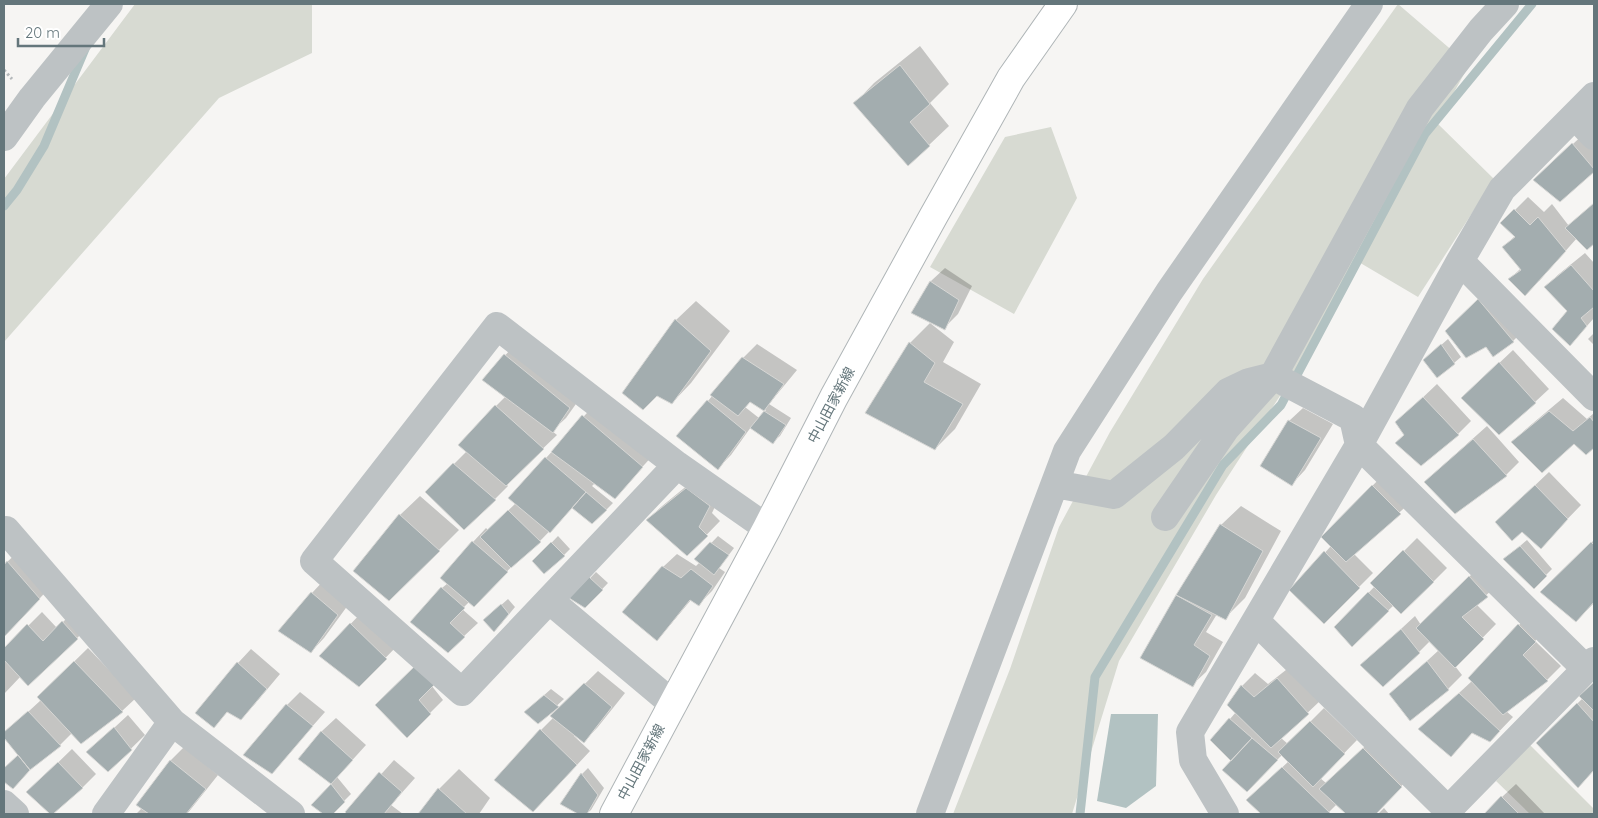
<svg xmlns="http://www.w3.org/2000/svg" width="1598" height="818" viewBox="0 0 1598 818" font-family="Quicksand,'Noto Sans JP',sans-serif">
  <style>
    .green { fill: #d7dad2 }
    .water { fill: #b2c2c2 }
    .shadow { fill: #0003; fill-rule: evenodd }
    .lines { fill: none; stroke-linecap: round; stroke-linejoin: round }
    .stream { stroke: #b2c2c2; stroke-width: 9 }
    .building { fill: #a3adaf; stroke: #d7d7d5 }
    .major-casing { stroke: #afb5b7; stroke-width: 30 }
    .path { stroke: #b5b9bb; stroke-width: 3; stroke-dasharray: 2.5 2.5; stroke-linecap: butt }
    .minor { stroke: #bdc2c4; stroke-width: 28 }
    .major { stroke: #fff; stroke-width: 28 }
    .labels { text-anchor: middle; stroke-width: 5; stroke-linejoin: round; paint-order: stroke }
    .street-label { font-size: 14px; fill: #64767b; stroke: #fff }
  </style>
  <rect width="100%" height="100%" fill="#f6f5f3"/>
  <!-- green -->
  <path class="green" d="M135,4H312V53L219,98L4,342V179Z
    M1398,4L1469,65L1437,123L1494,179L1418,297L1357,261L1285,388L1216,495L1119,661L1072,814H953L1010,669L1059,527L1110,432L1203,279Z
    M1051,127L1077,198L1014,314L930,267L1005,137Z
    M1530,745L1594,809V814H1530L1496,781Z"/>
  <!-- water -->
  <path class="water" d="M1111,714H1158L1156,786L1126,808L1097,801Z"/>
  <!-- shadow -->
  <path class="shadow" d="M920,46L949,84L930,103L949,126L929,145L855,103L874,83Z
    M1587,131L1594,140V170L1560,200L1548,167Z
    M1528,197L1544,212L1552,204L1569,226L1594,203V242L1587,248L1577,238L1539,281L1510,279L1521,268L1504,247L1515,236L1502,223Z
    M1585,253L1594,263V318L1570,345L1568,311L1545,287L1559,274Z
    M945,268L972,286L958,314L944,328L913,312L931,281Z
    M1492,287L1526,328L1513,341L1486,345L1446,331Z
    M696,301L730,331L691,383L672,403L657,394L676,320Z
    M930,323L954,342L943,362L981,384L955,429L935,449L867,413L910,343Z
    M1594,333V345L1588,339Z
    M1448,339L1461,357L1454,363L1431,354Z
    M518,341L583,394L566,418L552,431L557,435L506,484L508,486L495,499L426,492L467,451L496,406L506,396L484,379Z
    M757,344L797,370L769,404L791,418L780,436L773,442L751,427L731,455L718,468L708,401L743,358ZM751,401L766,410L759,418L745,407Z
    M1513,350L1549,389L1535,402L1476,385Z
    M1437,384L1471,421L1458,434H1406L1397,422Z
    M1563,398L1587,419L1594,413V446L1586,453L1574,442H1513L1526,429Z
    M596,403L655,453L615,497L595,483L592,486L613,503L607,509L592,522L573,507L540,541L518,560L474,606L469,602L462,609L478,623L448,651L442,588L448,583L473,542L486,528L488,530L516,503L546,458Z
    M1303,408L1333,424L1305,470L1292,484L1289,421Z
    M1487,426L1519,462L1506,475L1440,468Z
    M1386,472L1413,500L1354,554L1373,573L1324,622L1291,590L1331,546L1322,537Z
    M1549,472L1581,505L1554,533L1510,509Z
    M700,475L722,492L712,513L720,521L687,555L647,520L661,507Z
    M420,496L459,530L389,600L400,515Z
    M1241,506L1281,531L1245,598L1225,618L1217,614L1206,632L1223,642L1206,672L1192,685L1178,596L1221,525Z
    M558,536L570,549L564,555L534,561Z
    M718,536L734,548L719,568L725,572L712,591L699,604L691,600L670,625L657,639L663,567L677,554L696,566L700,562L696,559Z
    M1417,538L1447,568L1433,582L1394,605L1352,645L1336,627L1375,586L1372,583Z
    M1527,540L1552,569L1534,587L1512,553Z
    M1594,540V603L1576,621L1542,592Z
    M27,543L59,578L4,636V565Z
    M1483,563L1500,583L1476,604L1496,624L1455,666L1462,675L1448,689L1410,719L1405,681L1439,650L1430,641L1419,652L1362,665L1415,616L1421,625Z
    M596,572L608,583L585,607L571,598Z
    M325,579L351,601L324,638L311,652L312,593Z
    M508,599L515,607L501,624L491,614Z
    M76,609L91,625L77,638L21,676L4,694V650L42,612L57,628Z
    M364,610L399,644L359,685L320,656Z
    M1532,611L1548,628L1535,641L1561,666L1547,680L1506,711L1513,717L1490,741L1473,732L1451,756L1434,716L1472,681L1470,678Z
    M88,648L136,698L122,711L81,742L72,733L60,745L32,767L13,788L4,780V769L19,755L4,737V734L41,700L38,697Z
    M251,649L280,674L254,705L241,719L228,711L214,726L197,713L238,663Z
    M1291,666L1321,700L1281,738L1288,744L1324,708L1357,740L1320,778L1326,783L1377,735L1414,773L1374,814H1348L1337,804L1327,814H1263L1247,800L1289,761L1282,755L1247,790L1232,761L1212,740L1236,712L1242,686L1255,673L1268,684Z
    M598,671L625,693L597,728L584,741L575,734L574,736L590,751L547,797L541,730L554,717L552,716Z
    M1594,683V769L1578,786L1537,743L1583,698L1581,696Z
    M431,685L443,700L407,736L377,705Z
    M551,689L564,699L538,723L525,712Z
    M300,692L325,712L272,772L287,705Z
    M128,715L145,735L108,771L88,752Z
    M336,718L366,745L337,777L351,794L331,814H325L313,805L332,784L300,758L322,731Z
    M184,747L218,775L187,814H136L142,808L138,804L171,760Z
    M72,749L96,774L82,788L41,779Z
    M394,760L415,778L391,805L403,814H349L347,812Z
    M588,768L604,788L591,810L586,814H581L562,803L582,774Z
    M459,769L490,798L479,814H419L439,789Z
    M1516,784L1545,814H1486L1502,797Z
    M1384,808L1389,814H1378Z"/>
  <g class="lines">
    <!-- stream -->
    <path class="stream" d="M4,206L17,190L44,146L85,49
      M1080,814L1095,677L1223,465L1281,405L1425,134L1532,4"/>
  </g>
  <!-- building -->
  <path class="building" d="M900,65L930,104L910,122L930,146L908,166L853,103Z
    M1572,143L1594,169V172L1560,202L1533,180Z
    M1594,203V244L1587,250L1565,228Z
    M1514,209L1530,225L1538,217L1566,251L1525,296L1508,279L1521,270L1502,247L1515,237L1500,223Z
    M1571,265L1594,291V307L1581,318L1587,326L1570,346L1552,329L1567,311L1544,287Z
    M930,281L959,300L945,330L911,313Z
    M1478,299L1514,342L1493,357L1486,347L1466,358L1445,331Z
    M675,319L711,351L672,404L657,396L643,410L622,393Z
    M909,342L935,363L924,382L963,404L935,450L865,413Z
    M1441,344L1455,364L1437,378L1423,360Z
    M504,354L570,408L553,433L482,380Z
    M742,357L784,384L764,411L750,402L738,416L710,395Z
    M1499,362L1536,403L1499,435L1461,398Z
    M1423,397L1459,435L1421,466L1395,443L1404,435L1395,422Z
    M707,400L746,432L718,470L676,436Z
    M495,405L544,449L506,486L458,445Z
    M764,411L786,425L773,444L750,428Z
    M1549,411L1573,431L1590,417L1594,422V448L1586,455L1574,444L1542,473L1511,442Z
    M582,415L643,467L615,499L551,452Z
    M1288,420L1321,438L1292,486L1260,466Z
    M1473,439L1507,476L1455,514L1424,482Z
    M545,457L586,492L550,533L508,498Z
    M453,463L496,500L464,530L425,492Z
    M1372,485L1401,514L1346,562L1321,537Z
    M1535,485L1568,519L1541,549L1522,532L1512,541L1495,522Z
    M686,488L710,506L699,527L708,536L687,556L646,520Z
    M586,492L607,510L592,524L572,508Z
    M508,510L541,542L511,568L480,537Z
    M399,514L440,551L389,601L353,571Z
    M1220,524L1263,551L1226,620L1176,595Z
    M472,541L508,572L474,607L440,578Z
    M551,542L565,556L544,574L532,561Z
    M710,542L729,555L714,575L694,559Z
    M1591,542L1594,545V602L1576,622L1540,592Z
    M1520,546L1547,576L1534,589L1503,559Z
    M1403,550L1434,582L1401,614L1370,583Z
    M1324,551L1360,588L1324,624L1289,590Z
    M7,561L40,599L4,637V565Z
    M662,566L681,578L691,569L713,586L699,606L690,600L657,641L622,612Z
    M1469,576L1488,597L1462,617L1484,639L1455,668L1416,628Z
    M589,577L603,590L585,608L569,598Z
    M441,587L465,608L450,623L465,637L448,653L410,622Z
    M311,592L338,615L311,653L278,631Z
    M1368,592L1389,611L1352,647L1334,627Z
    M1176,595L1212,615L1194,645L1210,656L1193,687L1140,658Z
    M501,604L509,614L494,632L483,620Z
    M62,621L78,639L28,686L4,660V648L27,624L43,641Z
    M350,623L387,659L359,687L319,656Z
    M1518,624L1536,642L1523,655L1548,681L1503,715L1468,678Z
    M1401,629L1420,653L1383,687L1360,665Z
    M74,661L123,712L81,744L37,697Z
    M1427,661L1449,690L1410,721L1389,694Z
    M237,662L267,689L241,720L227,712L214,728L195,713Z
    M416,665L434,685L419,700L431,714L407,738L375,705Z
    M1277,678L1309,714L1271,748L1227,705L1241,685L1254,697Z
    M1594,682V711L1579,696Z
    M584,683L612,707L584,743L550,716Z
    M1459,693L1500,731L1490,742L1472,733L1451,757L1418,729Z
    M544,695L559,707L538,724L524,712Z
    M1577,703L1594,722V770L1578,788L1536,743Z
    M286,704L313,726L272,774L243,755Z
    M28,711L61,746L30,770L4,738V732Z
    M1229,718L1252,738L1231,761L1210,740Z
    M1310,721L1345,754L1313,787L1278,752Z
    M114,727L132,750L108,772L86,752Z
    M540,729L577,765L533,812L494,780Z
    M321,731L353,760L331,784L298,759Z
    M1252,738L1278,760L1247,792L1222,770Z
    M1363,748L1402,787L1376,814H1346L1319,789Z
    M18,755L30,770L13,789L4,782V768Z
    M170,760L206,789L186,814H149L136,805Z
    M58,762L83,788L53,814H50L26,792Z
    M1282,767L1330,813L1329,814H1261L1246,800Z
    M379,772L402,792L384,814H347L345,812Z
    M581,773L598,795L587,814H578L560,804Z
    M331,784L345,802L333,814H323L311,805Z
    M438,788L467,814H418Z
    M1501,796L1519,814H1484Z"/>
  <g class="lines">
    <defs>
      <path id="major" d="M614,814L767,528L834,397L933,217L1011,78L1063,4"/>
    </defs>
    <!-- major casing -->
    <use href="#major" class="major-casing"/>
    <!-- path -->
    <path class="path" d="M4,70L12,79"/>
    <!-- minor -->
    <path class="minor" d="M1575,116L1594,136
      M4,137L32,98L109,4
      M1460,261L1594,397
      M1359,445L1460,261L1502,189L1594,96
      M677,465L462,692L314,561L497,326L677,465L767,528
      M1055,484L1114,495L1174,447L1228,392L1249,382L1273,376L1353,418L1359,445
      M1165,517L1226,428L1273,376L1420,108L1481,30L1505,4
      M4,533L6,530L172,722L291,814
      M549,600L673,704
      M1256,621L1448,810
      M4,804L15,814
      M106,814L172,722
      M930,814L1067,451L1169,292L1369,4
      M1225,814L1193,760L1190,732L1359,445L1586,669L1594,661
      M1444,814L1586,669"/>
    <!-- major -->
    <use href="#major" class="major"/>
  </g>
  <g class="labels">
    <!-- street labels -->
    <g class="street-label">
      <text transform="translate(831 405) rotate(-62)" y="5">中山田家新線</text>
      <text transform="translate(641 762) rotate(-62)" y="5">中山田家新線</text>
    </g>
  </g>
  <!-- border -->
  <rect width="1598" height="818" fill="none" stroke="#64767b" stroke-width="10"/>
  <!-- scale -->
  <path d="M18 38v8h86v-8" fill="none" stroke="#64767b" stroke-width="2.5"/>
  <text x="25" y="38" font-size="15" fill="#64767b" stroke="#ffffff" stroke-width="4" paint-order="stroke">20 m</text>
</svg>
